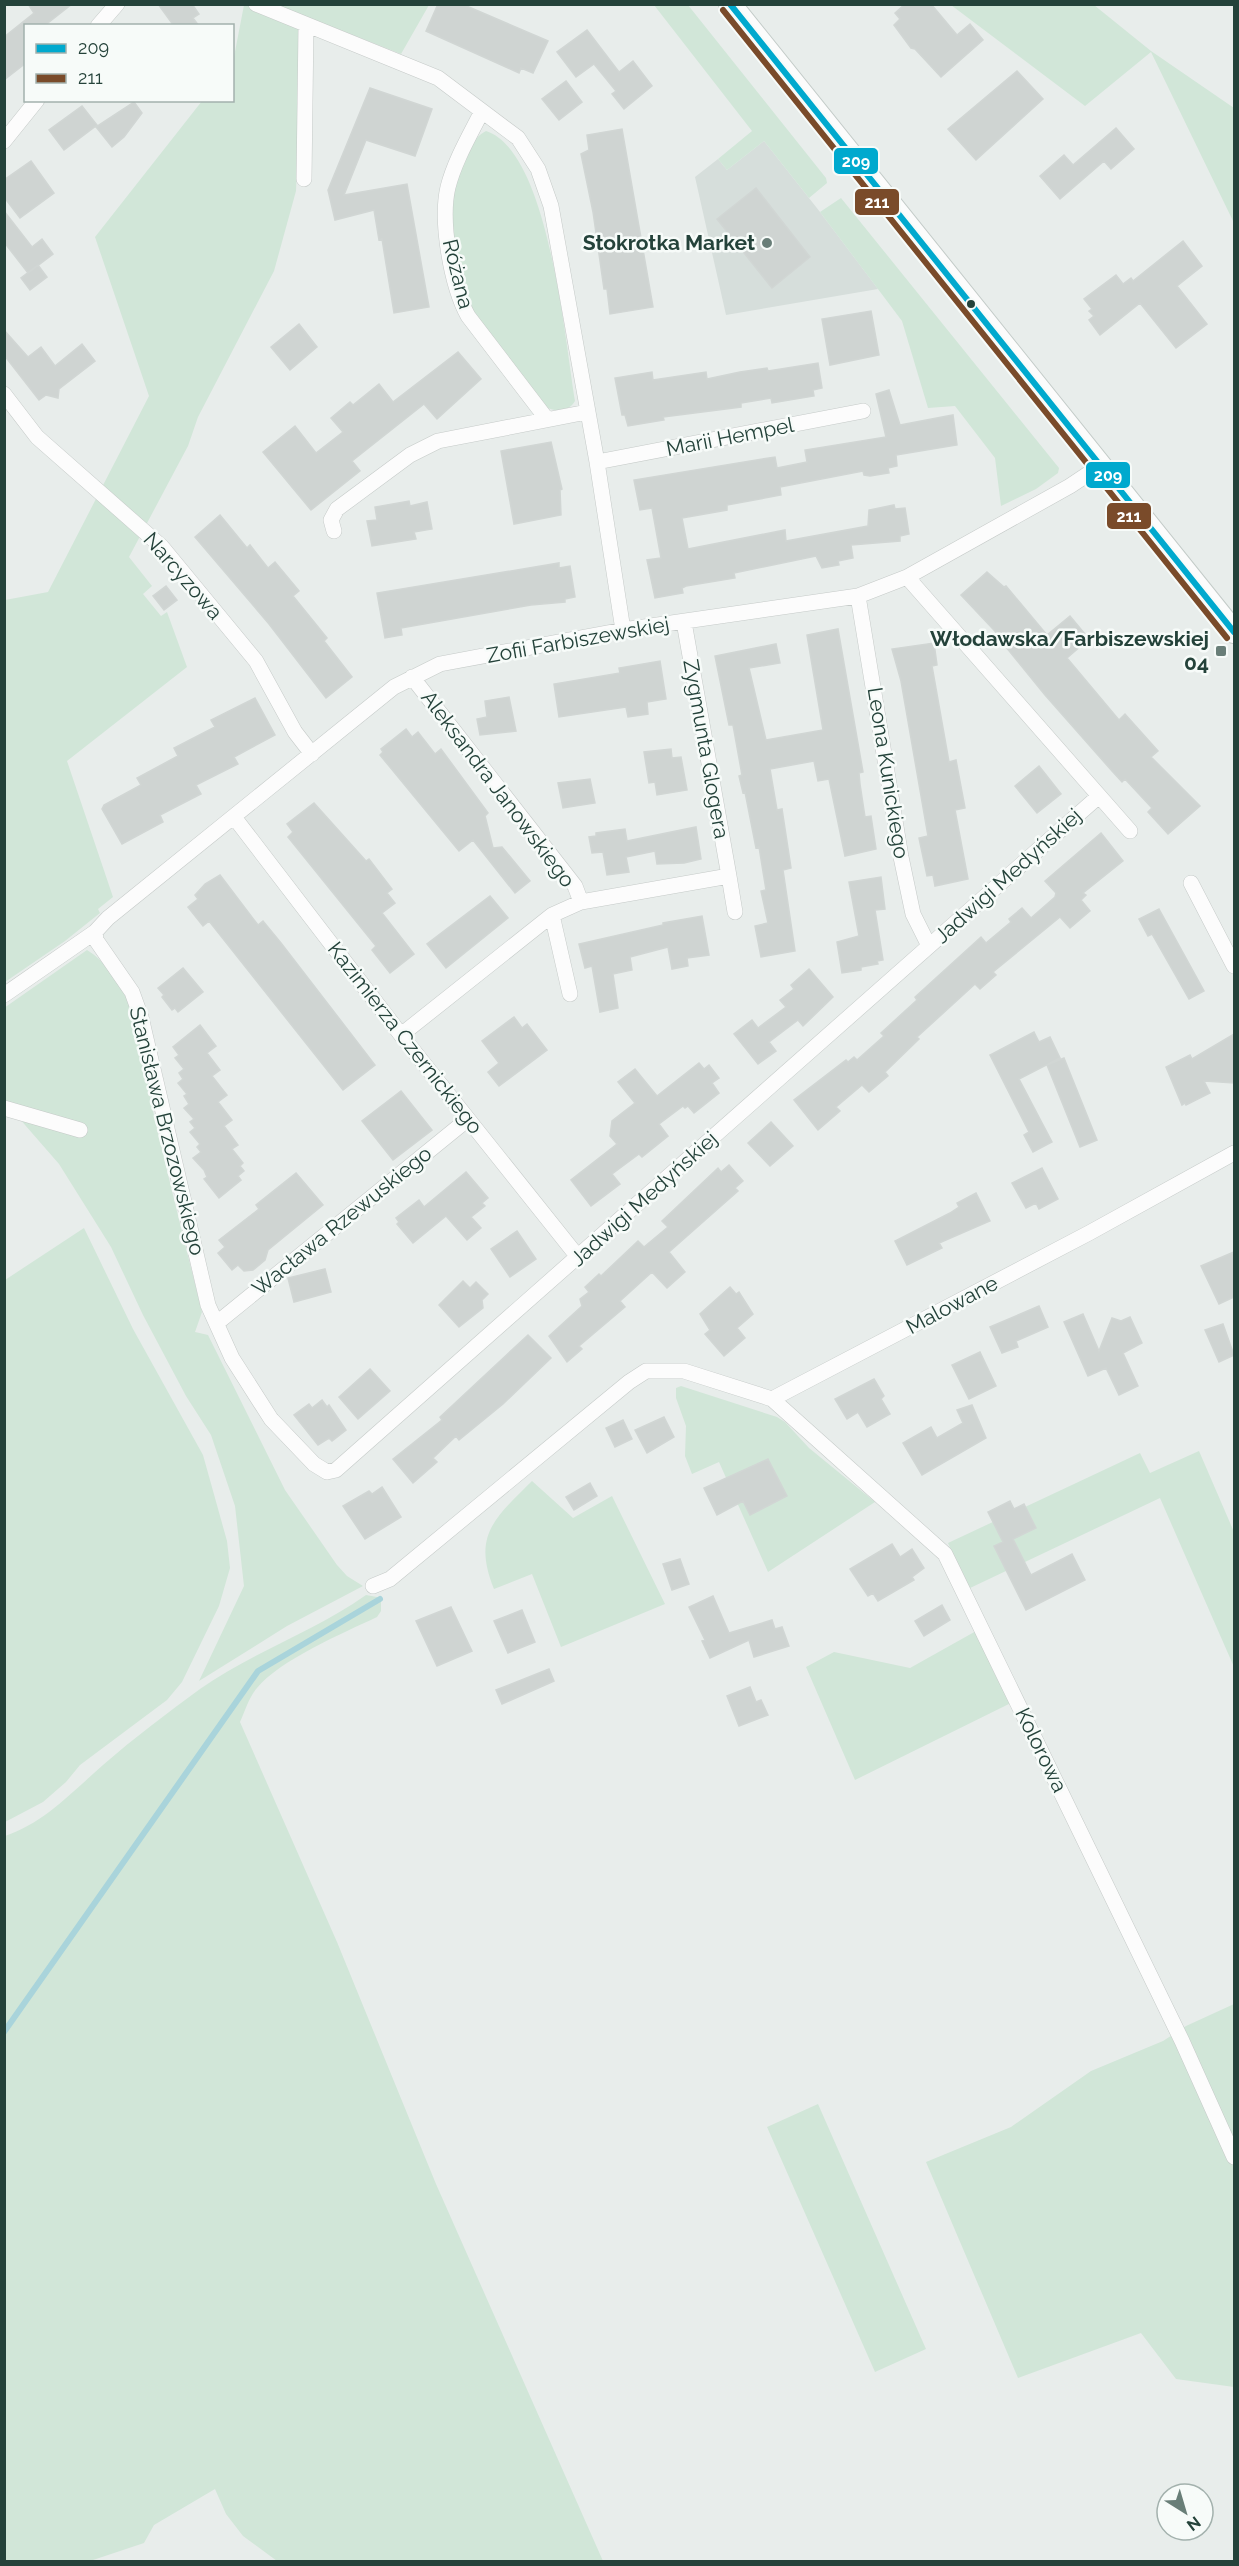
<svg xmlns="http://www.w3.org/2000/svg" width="1239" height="2566" viewBox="0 0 1239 2566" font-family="Raleway,sans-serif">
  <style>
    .built { fill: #d6dedb }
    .green { fill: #d1e6d8 }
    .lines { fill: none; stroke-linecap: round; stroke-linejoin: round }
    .stream { stroke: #a9d4db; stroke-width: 6 }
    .building { fill: #cfd4d2; stroke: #d1d6d4; stroke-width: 1.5 }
    .minor-casing { stroke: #c5cac8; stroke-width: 16 }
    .secondary-casing { stroke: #c3cbc8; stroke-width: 24 }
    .minor { stroke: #fcfcfc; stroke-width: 15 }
    .secondary { stroke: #fcfcfc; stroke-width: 22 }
    .bus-1-casing { stroke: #f7fbf9; stroke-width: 10 }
    .bus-2-casing { stroke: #f7fbf9; stroke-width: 10 }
    .bus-1 { stroke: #00a9ce; stroke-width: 6 }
    .bus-2 { stroke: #7a4b2a; stroke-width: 6 }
    .poi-dot { fill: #697e78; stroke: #f7fbf9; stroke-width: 2 }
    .bus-dot { fill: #24423a; stroke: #f7fbf9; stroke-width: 2 }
    .labels { text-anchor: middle; stroke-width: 5; stroke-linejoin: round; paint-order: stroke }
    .poi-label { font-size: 21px; font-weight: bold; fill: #24423a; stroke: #f7fbf9; text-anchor: end }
    .street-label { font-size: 21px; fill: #24423a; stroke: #f7fbf9 }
    .line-badge { stroke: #f7fbf9; stroke-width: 2 }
    .badge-label { font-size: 16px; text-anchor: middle; font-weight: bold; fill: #fff }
  </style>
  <rect width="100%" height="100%" fill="#e8edeb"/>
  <!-- built -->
  <path class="built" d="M764,141L820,212L878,289L726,315L695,177L718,159L727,170Z"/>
  <!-- green -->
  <path class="green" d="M244,5H429L401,54L307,17L302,37L296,191L274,271L198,417L188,446L129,557L152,586L143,594L161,616L167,612L187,667L67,761L113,897L98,909L100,913L65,941L5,982V600L48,592L149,396L95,237L202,101L232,100L233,62Z
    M654,5H688L826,178L827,183L809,198L764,141L727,170L718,159L752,131Z
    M951,5H1094L1151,51L1234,108V223L1151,52L1085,106Z
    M486,131C549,151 565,342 575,401C569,412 555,412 545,407C522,377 495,347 475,315C454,282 444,203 461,168C468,154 472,138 486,131Z
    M841,198L1059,468L1058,473L1036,489L1001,506L995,458L955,406L928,408L902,321L820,212Z
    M87,950C105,961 121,983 129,1003C143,1040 146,1082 155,1120C170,1184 186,1248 202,1312L195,1332L208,1335L285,1490L337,1565L347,1576L363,1586L287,1626L199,1681L244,1586L235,1506L211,1435L186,1396L143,1315L111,1247L59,1164L5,1102L4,1008Z
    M84,1228L133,1329L203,1455L227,1541L230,1568L219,1606L182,1682L167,1700L80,1765L66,1782L43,1802L5,1822V1280Z
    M681,1386L777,1417L785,1422L809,1448L875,1502L768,1572L719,1462L692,1474L685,1456L686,1426L676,1398V1388Z
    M1199,1451L1234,1532V1667L1160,1498L968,1589L948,1543L1140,1453L1150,1473Z
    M532,1481L573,1518L612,1496L665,1604L561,1647L532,1574L494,1589C472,1535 495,1518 532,1481Z
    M366,1595L377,1597L381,1601V1611L377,1617C343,1633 280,1660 257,1688C249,1697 245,1711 240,1722L337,1942L436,2184L603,2561H277L243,2536L226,2514L215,2489L154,2525L144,2543L90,2561H5V1836C44,1823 72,1792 103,1765C134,1738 167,1713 200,1689C252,1652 314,1632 366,1595Z
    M985,1626L1021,1698L855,1780L806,1667L834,1652L910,1668Z
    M1234,2004V2387L1176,2379L1141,2333L1018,2378L926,2162L1011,2127L1091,2071L1163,2041L1186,2026Z
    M818,2104L926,2349L875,2372L767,2127Z"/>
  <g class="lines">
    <!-- stream -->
    <path class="stream" d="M4,2032L258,1671L380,1599"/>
  </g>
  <!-- building -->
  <path class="building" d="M28,4H72L44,26H26V63L4,80V37L34,13Z
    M158,4H192L199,14L193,18L199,26H174Z
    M438,4H462L548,41L533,73L521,68L519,73L426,31Z
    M905,4H931L957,35L970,24L983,40L941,77L915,49L911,48L894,25L900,19L895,13Z
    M587,30L619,72L633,61L652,86L624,109L612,94L616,91L594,64L576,77L557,52Z
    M1017,71L1043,99L976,160L948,129Z
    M566,81L582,102L559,120L542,99Z
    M370,88L432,109L415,156L366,140L344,195L407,184L429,307L394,313L382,239L379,240L374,210L335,220L328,190Z
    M134,102L142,113L124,137L112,147L96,127Z
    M82,106L97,125L64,150L49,130Z
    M1116,128L1134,149L1111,169L1104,161L1060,199L1040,176L1064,155L1073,165Z
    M622,129L653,307L610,314L607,289H604L593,212L581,154L589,150L587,135Z
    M31,161L54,193L20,218L4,197V180Z
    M756,188L810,257L772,288L717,219Z
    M4,211L32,247L42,239L53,254L28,273L4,242Z
    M1183,241L1202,266L1177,286L1207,324L1176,348L1140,303L1100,335L1089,320L1094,316L1089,311L1092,309L1084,299L1116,275L1123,284L1131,278L1133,281Z
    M38,265L47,277L30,290L21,278Z
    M871,311L879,355L830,365L822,319Z
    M299,324L317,347L290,370L271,347Z
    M4,330L28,357L41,347L55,366L82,344L95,361L59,389L58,398L46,395L39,400L4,355Z
    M458,352L481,379L437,419L424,404L352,461L360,471L311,510L263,452L295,426L316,453L343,432L331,418L350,402L353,405L379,384L393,402Z
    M818,363L822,388L813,390L814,396L772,403L771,398L741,403V407L663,417L664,420L628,426L625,415H622L615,378L652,372L653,380L706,372L707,379L740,372L767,368L768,371Z
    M889,390L900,425L953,415L957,445L896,455L897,466L888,468L889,473L870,476L864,475L863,471L780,487L781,495L727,505V510L682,518L688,549L785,530L786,541L868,526L869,510L894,505L895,509L905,508L909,534L900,536V541L851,545L853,558L838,561L839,565L822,568L816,556L734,573L735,578L686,586L682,588L683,593L655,598L647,560L661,558L652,508L640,510L634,480L775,457L777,468L807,462L805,450L886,437L876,394Z
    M551,442L562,489L560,490L561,515L514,524L501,451Z
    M409,501L410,506L427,502L432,529L414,532L416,539L372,546L367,521L377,520L375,507Z
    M220,515L247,548L250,545L268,568L275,562L299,591L293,596L327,638L324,641L352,677L326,698L269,624L195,537Z
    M559,563V568L570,566L575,597L565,599V602L531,605L401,628L402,635L385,638L377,593Z
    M987,572L1004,587L1006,586L1047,635L1070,616L1089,639L1067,658L1119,720L1125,714L1158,751L1151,757L1200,806L1168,834L1148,812L1152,808L1125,779L1122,782L1112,771L1045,695L1006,647L1008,645L961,595Z
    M166,586L177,600L164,610L153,596Z
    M838,629L863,772L859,773L860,784L865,817L871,816L876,849L845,856L829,779L818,781L814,761L770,769L777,810L782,809L791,868L783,870L795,951L761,957L755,926L768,923L761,891L766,890L759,847L756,848L745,792L743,793L739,776L742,775L733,725H729L715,656L776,644L780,663L749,668L766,740L823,730L807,635Z
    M934,643L937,665L932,666L949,762L956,760L965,808L955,810L968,879L935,886L933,875L927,876L919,838L928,836L901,681L892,649Z
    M660,661L666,699L647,702L648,714L628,717L626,707L559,717L554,684L620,673L619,668Z
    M509,697L516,731L480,735L477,719L487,717L485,701Z
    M255,698L275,735L234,757L238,764L196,785L201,794L160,815L163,822L122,844L102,809L104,805L141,785L137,778L178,756L174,748L215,727L211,720Z
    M406,729L412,737L418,732L435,754L441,749L488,813L485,816L493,848L502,847L530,881L515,893L473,840L459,851L380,755L383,752L381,749Z
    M671,749L672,758L681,757L687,790L657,795L655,782L649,783L644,752Z
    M1039,766L1061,794L1037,813L1015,786Z
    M590,779L595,803L563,808L558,783Z
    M314,803L366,861L369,859L392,889L387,893L395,903L382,913L414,954L390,973L372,950L376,946L288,837L293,832L287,824Z
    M696,827L701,859L684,863L657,864L655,851L626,857L629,872L607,875L603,852L592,853L589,837L596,836V833L625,829L627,841Z
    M1101,833L1123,861L1083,893L1086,895L1081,900L1090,911L1070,928L1060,917L993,972L996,975L980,989L975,984L917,1037L919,1039L885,1072L888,1076L869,1092L862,1085L836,1107L840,1111L818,1130L794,1100L846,1060L848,1062L854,1057L857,1060L884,1036L881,1033L917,1000L915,997L981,937L986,943L1011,922L1009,919L1022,908L1031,918L1055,897L1056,893L1045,881Z
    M220,875L258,925L263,921L281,943L375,1065L343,1090L209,921L203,926L188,907L198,899L195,895L205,884Z
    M881,877L885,909L875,910L883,960L877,961L878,964L861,967V970L842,973L837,942L859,936L849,882Z
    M490,896L508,918L446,968L427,944Z
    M1159,909L1204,991L1189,999L1152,934L1148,936L1139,919Z
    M702,916L709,955L687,958L688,966L672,969L668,947L630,957L632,970L613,974L618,1008L600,1012L592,966L585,968L579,944L663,925V923Z
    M183,968L203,992L178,1012L175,1008L172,1010L162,997L164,995L158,988Z
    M809,969L833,997L803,1026L798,1020L769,1042L776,1051L758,1064L734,1034L752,1020L758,1028L786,1007L780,1000L794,989L791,985Z
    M514,1017L522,1028L527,1024L547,1050L499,1086L488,1072L499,1063L482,1041Z
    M200,1025L216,1046L207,1053L220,1070L212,1076L227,1095L218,1102L232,1120L224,1126L238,1145L232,1149L243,1163L240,1166L244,1171L238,1176L241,1180L219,1198L204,1179L207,1177L204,1170L193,1158L201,1152L197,1147L200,1144L190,1132L195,1128L190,1122L194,1119L184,1108L189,1104L184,1096L187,1094L178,1083L183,1079L179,1073L184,1069L175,1058L179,1055L173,1047Z
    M1034,1032L1039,1042L1050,1037L1060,1058L1019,1079L1052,1142L1033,1152L1024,1135L1029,1132L990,1055Z
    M1234,1034V1083L1204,1081L1210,1093L1186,1105L1185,1103L1182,1105L1166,1067L1190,1055L1192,1059Z
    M1064,1058L1097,1140L1080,1147L1047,1065Z
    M699,1063L704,1069L709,1065L719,1078L712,1083L719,1093L694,1113L688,1106L685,1108L683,1106L659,1124L668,1136L642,1157L639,1154L612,1174L620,1184L591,1206L571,1180L617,1144L610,1136L612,1121L635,1103L618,1082L635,1069L657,1096Z
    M401,1091L432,1130L393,1160L362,1121Z
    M771,1122L793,1146L770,1166L748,1143Z
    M729,1165L743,1181L735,1188L738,1191L669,1252L685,1272L667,1288L652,1272L620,1301L625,1307L579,1346L582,1349L567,1362L549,1336L582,1306L580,1299L589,1292L585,1287L599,1274L601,1276L638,1241L644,1247L668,1227L662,1221L718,1168L721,1172Z
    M1042,1168L1058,1199L1039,1209L1036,1203L1026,1208L1012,1183Z
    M466,1172L488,1198L482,1203L485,1206L471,1217L481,1228L467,1240L446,1216L413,1243L397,1224L399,1222L396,1218L419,1200L424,1207Z
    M296,1173L323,1205L268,1250L265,1260L253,1270L244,1271L238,1265L232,1270L218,1253L225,1247L219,1240L259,1209L256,1205Z
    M976,1193L990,1221L939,1243L942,1248L907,1265L895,1241L950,1213L959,1207L957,1203Z
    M517,1231L536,1259L510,1277L491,1249Z
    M1234,1252V1297L1219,1304L1201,1266Z
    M325,1269L331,1292L294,1302L288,1278Z
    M463,1281L470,1288L476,1282L488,1294L482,1300L483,1308L459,1327L439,1305Z
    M730,1287L736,1294L739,1292L753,1314L737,1328L745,1338L724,1356L705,1334L710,1330L700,1314Z
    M1039,1306L1048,1327L1016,1341L1018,1347L1002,1353L990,1327Z
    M1083,1314L1099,1351L1112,1318L1121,1321L1130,1317L1142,1343L1123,1353L1138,1386L1119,1395L1106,1368L1088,1376L1064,1322Z
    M1223,1324L1234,1355L1219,1362L1205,1330Z
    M528,1335L551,1358L503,1404L459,1440L456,1436L433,1458L437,1462L413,1483L393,1459L442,1420L440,1417Z
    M980,1352L996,1386L969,1399L952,1365Z
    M370,1369L390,1391L358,1419L339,1397Z
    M874,1379L884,1396L881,1399L890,1414L867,1427L858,1412L847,1419L835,1399Z
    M322,1400L327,1407L329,1405L346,1430L332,1441L329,1438L318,1445L294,1415L309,1404L312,1408Z
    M972,1405L986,1438L922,1475L903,1443L931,1427L937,1438L963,1423L957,1410Z
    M664,1417L674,1437L647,1453L635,1430Z
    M623,1420L632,1439L615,1447L606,1428Z
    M768,1459L787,1496L750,1515L743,1501L717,1515L704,1488Z
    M590,1483L597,1496L574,1510L566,1497Z
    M382,1487L401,1517L365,1539L343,1506L369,1491L372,1494Z
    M1010,1501L1014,1509L1024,1504L1036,1528L1013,1539L1031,1575L1072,1554L1085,1580L1026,1610L994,1546L1003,1542L988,1512Z
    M892,1544L900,1557L912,1549L924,1568L912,1577L914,1580L878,1601L873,1593L868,1596L850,1569Z
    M680,1559L689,1584L672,1590L663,1564Z
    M713,1596L729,1633L772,1620L775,1629L782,1627L789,1646L754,1657L749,1640L710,1658L702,1641L705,1640L689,1607Z
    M942,1605L950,1620L924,1636L915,1621Z
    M451,1607L472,1651L437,1666L416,1621Z
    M522,1610L535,1642L508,1653L494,1621Z
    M549,1669L554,1681L502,1704L496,1690Z
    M750,1687L756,1702L761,1700L768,1715L739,1726L727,1696Z"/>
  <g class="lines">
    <defs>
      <path id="minor" d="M256,4L438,78L518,138L538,169L551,206L597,462L623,630
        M98,26L117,4
        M482,111C470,135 455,160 448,187C440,221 451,285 468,316L546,418
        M4,141L37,100
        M304,179L306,25
        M4,394L37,437L162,547L256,661L295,732L312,754
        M597,462L863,411
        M334,531L331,520L337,509L410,455L438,441L587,412
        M907,577L1130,831
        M858,596L901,857L913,914L929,946
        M412,677L575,886L581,902
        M1099,796L336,1470L327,1472L314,1464L271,1419L232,1358L208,1305L141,1017L132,992L96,940L95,932L108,918L394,687L440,664L623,630L858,596L907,577L1070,486L1100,466
        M234,817L401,1035L578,1257
        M729,876L735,912
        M1191,883L1234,966
        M552,915L570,994
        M4,995L95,932
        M401,1035L552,915L581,902L729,876L684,622
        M4,1108L80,1130
        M217,1323L468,1119
        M772,1399L945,1554L1182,2041L1234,2157
        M373,1586L390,1579L629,1382L646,1371H684L772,1399L1089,1233L1234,1153"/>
      <path id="secondary" d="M730,4L1234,632"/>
    </defs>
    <!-- minor casing -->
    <use href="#minor" class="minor-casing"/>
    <!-- secondary casing -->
    <use href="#secondary" class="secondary-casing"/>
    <!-- minor -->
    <use href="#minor" class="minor"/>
    <!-- secondary -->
    <use href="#secondary" class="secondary"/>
    <defs>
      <path id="bus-1" d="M730,4L1234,632"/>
      <path id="bus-2" d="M723,10L1227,638"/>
    </defs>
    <!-- bus-1 casing -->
    <use href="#bus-1" class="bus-1-casing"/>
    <!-- bus-2 casing -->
    <use href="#bus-2" class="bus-2-casing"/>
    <!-- bus-1 -->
    <use href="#bus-1" class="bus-1"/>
    <!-- bus-2 -->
    <use href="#bus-2" class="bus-2"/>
  </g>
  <!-- markers -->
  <g class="poi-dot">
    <circle cx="767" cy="243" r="6"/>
    <rect x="1215" y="645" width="12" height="12" rx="3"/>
  </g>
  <circle class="bus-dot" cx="971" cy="304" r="5"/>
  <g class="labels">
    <!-- poi labels -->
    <g class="poi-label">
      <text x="755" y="250">Stokrotka Market</text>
      <text x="1209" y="646">Włodawska/Farbiszewskiej<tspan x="1209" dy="24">04</tspan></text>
    </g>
    <!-- street labels -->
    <g class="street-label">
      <text transform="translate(458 274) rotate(76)" y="7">Różana</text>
      <text transform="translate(730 437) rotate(-11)" y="7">Marii Hempel</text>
      <text transform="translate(183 576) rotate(49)" y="7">Narcyzowa</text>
      <text transform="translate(578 640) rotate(-10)" y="7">Zofii Farbiszewskiej</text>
      <text transform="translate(706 749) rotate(80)" y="7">Zygmunta Glogera</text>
      <text transform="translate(888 773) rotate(81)" y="7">Leona Kunickiego</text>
      <text transform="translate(498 789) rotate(53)" y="7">Aleksandra Janowskiego</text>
      <text transform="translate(1008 876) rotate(-42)" y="7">Jadwigi Medyńskiej</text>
      <text transform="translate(405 1038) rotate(52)" y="7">Kazimierza Czernickiego</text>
      <text transform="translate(167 1131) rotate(76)" y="7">Stanisława Brzozowskiego</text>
      <text transform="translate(644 1199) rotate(-42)" y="7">Jadwigi Medyńskiej</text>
      <text transform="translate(342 1221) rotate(-39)" y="7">Wacława Rzewuskiego</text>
      <text transform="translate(952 1305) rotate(-28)" y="7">Malowane</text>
      <text transform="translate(1041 1750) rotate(64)" y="7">Kolorowa</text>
    </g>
  </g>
  <g class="line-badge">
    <rect x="833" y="147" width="46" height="28" rx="6" fill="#00a9ce"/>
    <rect x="854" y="188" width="46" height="28" rx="6" fill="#7a4b2a"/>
    <rect x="1085" y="461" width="46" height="28" rx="6" fill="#00a9ce"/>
    <rect x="1106" y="502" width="46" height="28" rx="6" fill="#7a4b2a"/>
  </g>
  <g class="badge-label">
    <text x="856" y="167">209</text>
    <text x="877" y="208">211</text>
    <text x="1108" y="481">209</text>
    <text x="1129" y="522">211</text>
  </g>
  <!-- border -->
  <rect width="1239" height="2566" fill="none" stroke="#24423a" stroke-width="12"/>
  <!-- legend -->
  <rect x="24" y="24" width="210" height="78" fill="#f7fbf9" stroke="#a3b1ad" stroke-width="1.5"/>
  <rect x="36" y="44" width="30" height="9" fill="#00a9ce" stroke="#a3b1ad" stroke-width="1.5"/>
  <text x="78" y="54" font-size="18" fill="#24423a">209</text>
  <rect x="36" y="74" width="30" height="9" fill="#7a4b2a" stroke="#a3b1ad" stroke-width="1.5"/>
  <text x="78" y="84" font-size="18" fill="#24423a">211</text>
  <!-- north arrow -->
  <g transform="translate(1185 2512) rotate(143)"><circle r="28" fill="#f7fbf9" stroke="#a3b1ad" stroke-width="1.5"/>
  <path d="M0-4.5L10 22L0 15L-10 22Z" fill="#697e78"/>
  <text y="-9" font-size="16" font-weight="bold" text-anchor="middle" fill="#24423a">N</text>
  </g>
</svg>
